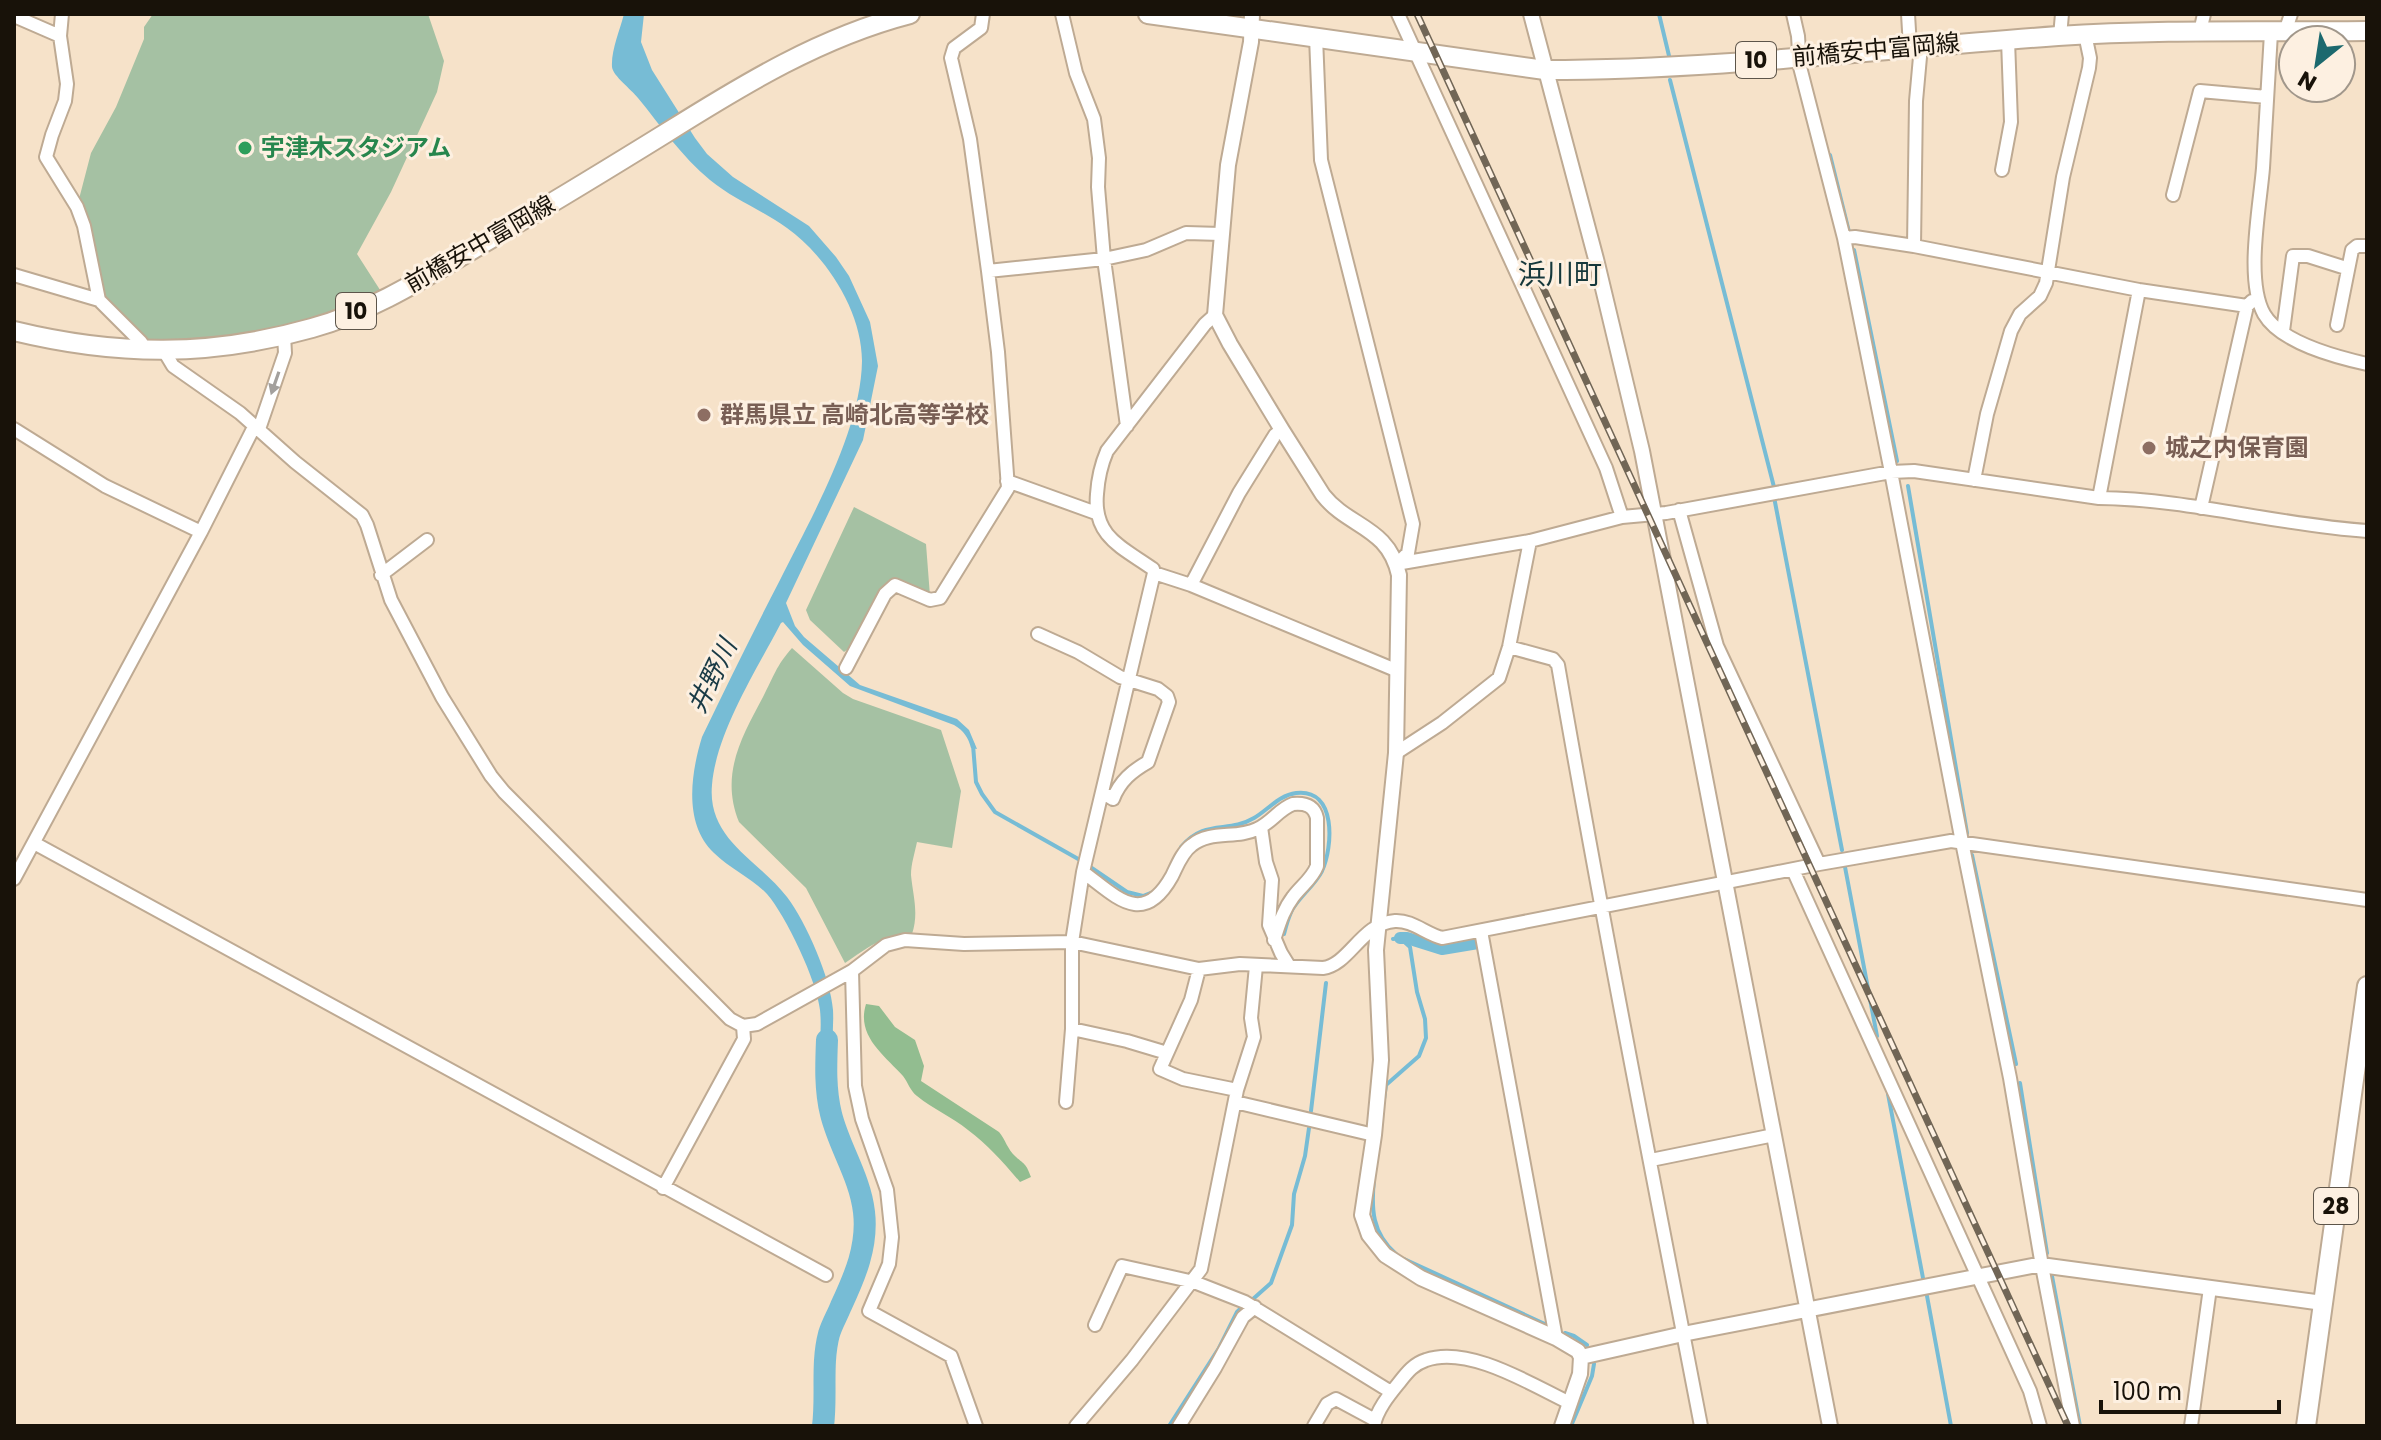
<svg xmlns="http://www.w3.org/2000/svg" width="2381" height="1440" viewBox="0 0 2381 1440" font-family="Poppins,'Noto Sans JP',sans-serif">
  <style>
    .green { fill: #a5c1a3 }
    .forest { fill: #92bd90 }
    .water { fill: #77bcd5 }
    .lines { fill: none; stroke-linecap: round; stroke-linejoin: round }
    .stream { stroke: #77bcd5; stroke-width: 4 }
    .canal { stroke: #77bcd5; stroke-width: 12 }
    .river { stroke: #77bcd5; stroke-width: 22 }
    .minor-casing { stroke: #beaa93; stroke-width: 16 }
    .tertiary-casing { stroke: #beaa93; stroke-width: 18 }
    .primary-casing { stroke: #beaa93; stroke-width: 22 }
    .minor { stroke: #fff; stroke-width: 12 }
    .tertiary { stroke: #fff; stroke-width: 14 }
    .primary { stroke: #fff; stroke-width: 18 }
    .rail-casing { stroke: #716656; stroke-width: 7 }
    .rail { stroke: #fdf0e1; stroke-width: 4; stroke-dasharray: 12; stroke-linecap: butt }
    .oneway { fill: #a3a09d }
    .leisure-dot { fill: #2e9e5b; stroke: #fdf0e1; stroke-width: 3 }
    .education-dot { fill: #8d6e63; stroke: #fdf0e1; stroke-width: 3 }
    .labels { text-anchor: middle; stroke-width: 6; stroke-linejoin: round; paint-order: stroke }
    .shield { fill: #fdf0e1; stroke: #5d554a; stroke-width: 2 }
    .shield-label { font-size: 22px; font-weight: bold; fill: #181209 }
    .street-label { font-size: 24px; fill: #181209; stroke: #fdf0e1 }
    .leisure-label { font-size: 24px; font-weight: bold; fill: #27864d; stroke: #fdf0e1; text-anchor: start }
    .education-label { font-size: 24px; font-weight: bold; fill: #785e54; stroke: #fdf0e1; text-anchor: start }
    .water-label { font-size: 26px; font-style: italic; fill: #193a45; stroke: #fdf0e1 }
    .quarter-label { font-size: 28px; fill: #16383b; stroke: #fdf0e1 }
  </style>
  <rect width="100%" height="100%" fill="#f6e2c9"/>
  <!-- green -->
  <path class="green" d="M153,14H428L444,61L437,92L391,192L357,254L382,293L327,318L241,336L153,344L145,341L105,299L79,199L91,153L116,107L144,39V27Z
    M854,507L926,544L930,596L896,580H889L852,646L844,652L810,620L806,610Z
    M792,648L843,693L853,699L941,730L961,791L952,848L917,842C915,852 911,864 911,875C913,896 919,913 912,934C884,934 867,948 845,963L806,888L739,822C720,775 741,738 763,697C774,676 776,666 792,648Z"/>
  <!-- forest -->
  <path class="forest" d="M866,1004L879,1006L895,1027L915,1040L924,1066L921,1081L999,1132C1005,1139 1008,1150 1015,1156C1025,1165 1026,1163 1031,1177L1020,1182C1004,1163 988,1145 968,1130C952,1117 933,1109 917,1096C910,1091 908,1082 903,1076C884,1055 856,1036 866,1004Z"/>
  <!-- water -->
  <path class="water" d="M624,14H644L641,42L652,70L695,138L707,154L733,177L809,226L836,257L849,276L870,322L878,366L863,440L786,603L795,626L804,637L860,685L957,719L969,730L977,749L971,748C968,737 964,731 954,725L850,686L803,645L783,622L781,623C757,669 716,733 712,785C707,840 759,860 787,897C806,922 831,979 833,1010C834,1030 831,1051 830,1071H819C819,1051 822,1029 820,1010C817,981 786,916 767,894C752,878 730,869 714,853C683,824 691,773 702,737C727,685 753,632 780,580C811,518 861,431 862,361C862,311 826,256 787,228C762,210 733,199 710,180C682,157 661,126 638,98C631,89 613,76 612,67C611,50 620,30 624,14Z"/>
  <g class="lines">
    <!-- stream -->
    <path class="stream" d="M1659,14L1670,60
      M1670,80L1774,487
      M1830,155L1849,232
      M1854,250L1897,461
      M1908,486L1967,833
      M1774,497L1842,850
      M973,745L976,782L982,794L995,812L1080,860L1127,892L1143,896L1153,892
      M1181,847C1206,818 1227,834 1254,818C1268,810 1279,795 1296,793C1337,788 1333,847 1322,871C1315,885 1300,896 1292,910C1288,918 1286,926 1284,934
      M1972,855L2016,1064
      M1845,867L1877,1036
      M2020,1083L2047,1253
      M1888,1094L1923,1278
      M1384,1099L1386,1085L1419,1056L1426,1038L1425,1019L1417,992L1410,947L1400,938L1393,939
      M1311,1111L1326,983
      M1374,1179C1371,1209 1372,1233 1396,1254
      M1404,1259L1547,1325
      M2052,1276L2080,1426
      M1927,1296L1951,1426
      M1253,1299L1271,1283L1292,1225L1294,1194L1305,1156L1309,1128
      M1565,1333L1574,1336L1587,1345
      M1169,1426L1219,1348L1237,1312L1242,1307
      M1571,1426L1592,1376L1594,1364"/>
    <!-- canal -->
    <path class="canal" d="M1400,938H1407L1442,949L1478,943"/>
    <!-- river -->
    <path class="river" d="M823,1426C827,1396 821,1364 829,1334C832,1324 837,1316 841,1306C855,1276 868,1246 864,1212C860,1177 839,1147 831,1114C825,1090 826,1065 827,1040"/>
    <defs>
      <path id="minor" d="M62,14L60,36L67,84L65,101L52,135L46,157L77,207L84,226L99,300L141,342L146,351
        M1062,14L1076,73L1094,119L1099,158L1098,187L1104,259L1127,426
        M1398,14L1606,468L1622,517
        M1793,14L1798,36L1800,67L1844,238L1891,472L1962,842L2010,1078L2042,1266L2073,1426
        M1908,14L1910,47
        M14,16L60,36
        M2200,32L2204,14
        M2285,32L2291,14
        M2271,33C2268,78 2266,123 2263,168C2260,206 2245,280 2264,314C2281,343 2336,357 2367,364
        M2060,36L2062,14
        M1316,37L1321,160L1413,524L1408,553L1399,562
        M2002,170L2011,122L2008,40
        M2173,195L2200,91L2267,97
        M1844,238L1855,237L1914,246L2139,290L2247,306
        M1914,246L1916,101L1921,46
        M988,271L1104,259L1146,250L1186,233L1221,234
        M14,275L99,300
        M2337,325L2352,250L2357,246H2367
        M2283,331L2293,256H2308L2346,268
        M164,351L173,366L240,413L295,462L362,515L367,525L391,600L442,697L491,776L504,792L730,1019L743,1026L757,1024L852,971L886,945L905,940L964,944L1072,942L1199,969L1240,964L1323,968C1349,965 1362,923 1395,921C1412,920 1426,934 1442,938L1819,864L1951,841L2367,900
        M14,429L105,486L201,532
        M259,429L285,353L284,335
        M1974,480L1987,414L2011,331L2020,314L2040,296L2046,283L2063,177L2089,68L2090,58L2085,34
        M1007,481L1096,513
        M2099,498L2139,290
        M2201,508L2247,306L2252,301
        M1679,510L1717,646L1819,864
        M1396,564L1530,541L1622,517L1666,513L1891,472L1914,471L2099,498C2189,499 2277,525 2367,531
        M1154,573L1191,585L1398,671
        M381,575L427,540
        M1191,585L1239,493L1275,435L1282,430
        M1038,634L1078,652L1120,677L1158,689L1167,696L1169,702L1148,762C1132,771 1120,781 1113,799L1103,793
        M1509,647L1553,659L1558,665C1602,919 1652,1172 1701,1426
        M846,668L885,594L895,585L930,600L940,598L1008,488L998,352L988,271L970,139L951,58L954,48L981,28L983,14
        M1396,753L1442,723L1499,678L1509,647L1530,541
        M1261,827L1266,862L1272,880L1269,925L1281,953L1289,966
        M34,843L826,1275
        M1793,870L2030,1391L2040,1426
        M1083,872C1117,897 1143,928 1172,876C1177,866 1182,852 1192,845C1210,830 1237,839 1257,829C1271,823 1279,809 1293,804C1305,803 1314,805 1317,818V866C1312,879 1301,886 1293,897C1283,910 1279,925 1274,940
        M14,879L201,532L255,425
        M1481,931L1556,1338
        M1199,969L1191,1000L1160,1069L1183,1079L1237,1090
        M852,971L855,1086L862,1119L887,1190L892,1237L889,1264L869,1311L951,1356L976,1426
        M1072,1029L1127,1041L1167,1053
        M1066,1102L1072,1029V942L1083,872L1154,573L1153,569C1122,547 1093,537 1097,494C1098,478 1101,465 1107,451L1205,324L1215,315
        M1235,1102L1374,1135
        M1651,1160L1774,1135
        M663,1188L744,1039L743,1026
        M1095,1325L1122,1266L1194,1282L1245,1302L1391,1392
        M1076,1426L1132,1360L1201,1269L1237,1090L1254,1037L1251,1018L1256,966
        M1179,1426L1215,1368L1243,1317L1255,1307
        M1314,1426L1327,1404L1336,1399L1375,1420
        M1374,1426C1376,1411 1389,1395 1398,1384C1406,1374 1413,1364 1426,1360C1469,1345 1532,1385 1570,1403
        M2191,1426L2210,1288"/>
      <path id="tertiary" d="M1252,14L1251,42L1228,165L1215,315L1230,344L1282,430L1323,495C1349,528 1388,526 1399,575L1396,753L1376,950L1381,1060L1374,1135L1362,1215L1369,1235L1385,1255L1421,1278L1556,1338L1578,1351L1581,1357L1580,1374L1562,1426
        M1531,14L1596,259L1642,451L1830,1426
        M1581,1357L1683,1334L2032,1266H2048L2323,1303"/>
      <path id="primary" d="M1148,14L1545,70C1717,70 1888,48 2058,36C2161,29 2264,32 2367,31
        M14,331C117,356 210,357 312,328C370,312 424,278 475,248C539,211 603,172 666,133C744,84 821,37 910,14
        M2306,1426L2367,986"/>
    </defs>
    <!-- minor casing -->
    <use href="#minor" class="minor-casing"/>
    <!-- tertiary casing -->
    <use href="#tertiary" class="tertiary-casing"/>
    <!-- primary casing -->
    <use href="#primary" class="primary-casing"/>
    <!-- minor -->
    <use href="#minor" class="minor"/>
    <!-- tertiary -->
    <use href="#tertiary" class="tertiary"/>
    <!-- primary -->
    <use href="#primary" class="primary"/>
    <defs>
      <path id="rail" d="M1417,14L2068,1426"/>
    </defs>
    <!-- rail casing -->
    <use href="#rail" class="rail-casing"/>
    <!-- rail -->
    <use href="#rail" class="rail"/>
  </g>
  <!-- one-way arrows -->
  <defs><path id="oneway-solid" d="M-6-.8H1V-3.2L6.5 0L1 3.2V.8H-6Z" transform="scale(2)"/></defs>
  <use class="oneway" href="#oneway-solid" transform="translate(275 383) rotate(109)"/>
  <!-- markers -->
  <circle class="leisure-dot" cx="245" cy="148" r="8"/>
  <g class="education-dot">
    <circle cx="704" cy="415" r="8"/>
    <circle cx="2149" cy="448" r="8"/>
  </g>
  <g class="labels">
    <!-- shield labels -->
    <g class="shield">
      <rect x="1736" y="42" width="40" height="36" rx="6"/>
      <rect x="336" y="293" width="40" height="36" rx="6"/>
      <rect x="2314" y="1188" width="44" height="36" rx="6"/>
    </g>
    <g class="shield-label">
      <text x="1756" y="68">10</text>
      <text x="356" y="319">10</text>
      <text x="2336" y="1214">28</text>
    </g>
    <!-- street labels -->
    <g class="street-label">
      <text transform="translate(1876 50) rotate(-5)" y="8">前橋安中富岡線</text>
      <text transform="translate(480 244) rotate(-30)" y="8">前橋安中富岡線</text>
    </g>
    <!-- leisure labels -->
    <g class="leisure-label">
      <text x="261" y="156">宇津木スタジアム</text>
    </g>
    <!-- education labels -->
    <g class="education-label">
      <text x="720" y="423">群馬県立 高崎北高等学校</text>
      <text x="2165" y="456">城之内保育園</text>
    </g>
    <!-- water labels -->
    <g class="water-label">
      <text transform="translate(712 676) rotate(-64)" y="9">井野川</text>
    </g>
    <!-- quarter labels -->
    <g class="quarter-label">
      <text x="1560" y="284">浜川町</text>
    </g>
  </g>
  <!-- border -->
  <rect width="2381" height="1440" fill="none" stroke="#181209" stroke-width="32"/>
  <!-- north arrow -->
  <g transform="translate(2317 64) rotate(210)"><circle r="38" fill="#fdf0e1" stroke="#a1978b" stroke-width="2"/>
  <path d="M0-6L14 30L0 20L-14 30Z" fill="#1c696e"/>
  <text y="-12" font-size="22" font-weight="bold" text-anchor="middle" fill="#181209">N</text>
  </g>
  <!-- scale -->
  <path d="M2101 1400v12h178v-12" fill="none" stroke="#181209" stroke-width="4"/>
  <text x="2113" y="1400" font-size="24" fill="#181209" stroke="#fdf0e1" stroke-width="6" paint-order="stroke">100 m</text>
</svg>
